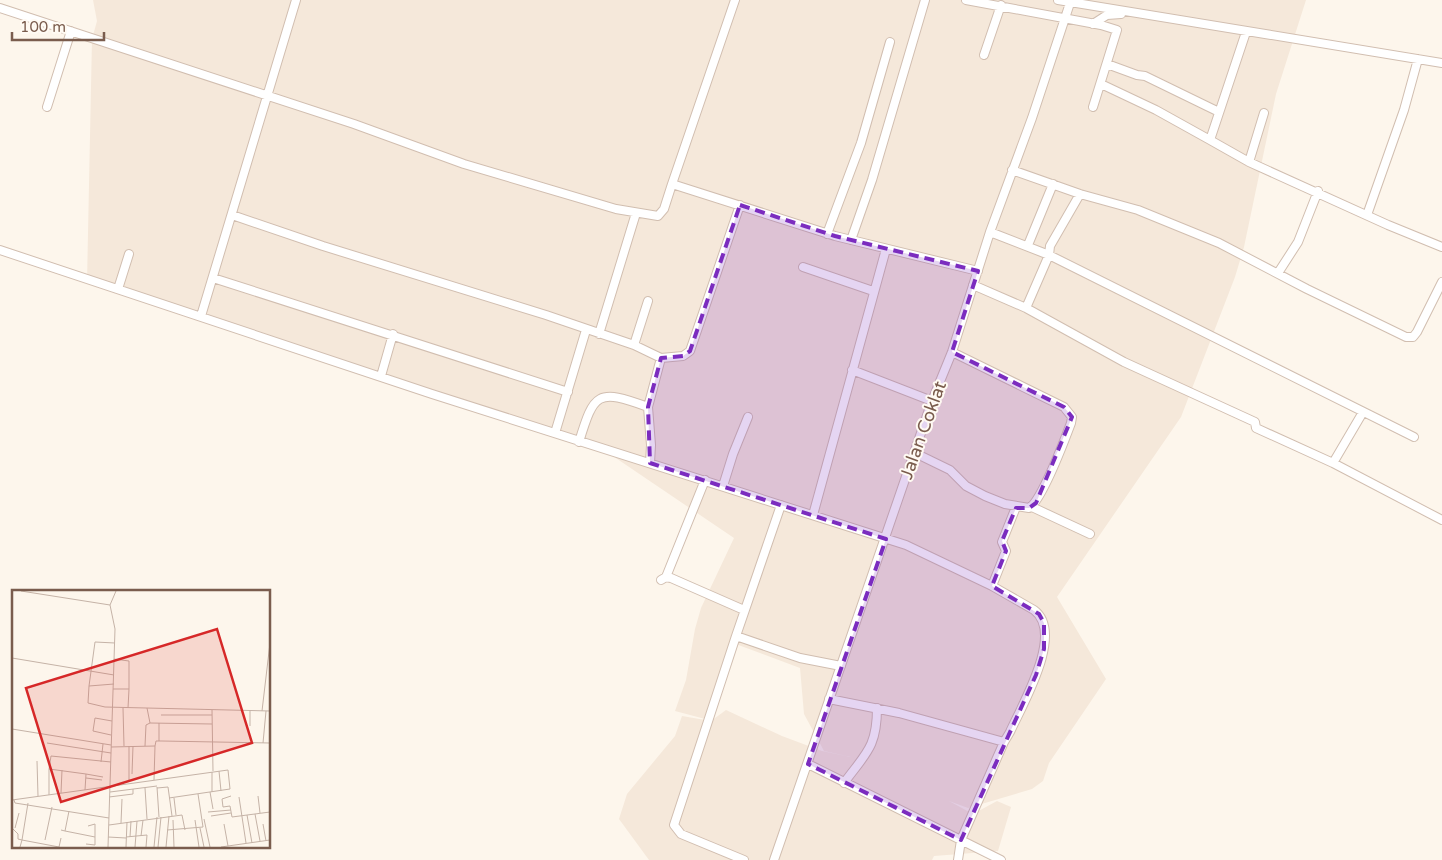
<svg xmlns="http://www.w3.org/2000/svg" width="1442" height="860" viewBox="0 0 1442 860" font-family="'Varela Round',sans-serif">
  <style>
    .residential { fill: #f5e8da }
    .lines { fill: none; stroke-linecap: round; stroke-linejoin: round }
    .street-casing { stroke: #d1beb0; stroke-width: 10 }
    .street { stroke: #fff; stroke-width: 8 }
    .marked { fill: #7b2cbf; fill-opacity: 0.2; stroke: #7b2cbf; stroke-width: 4; stroke-dasharray: 10 6; stroke-linejoin: round }
    .labels { text-anchor: middle; stroke-width: 4; stroke-linejoin: round; paint-order: stroke }
    .street-label { font-size: 18px; fill: #7a5c4d; stroke: #fffaf3 }
    .inset-road { fill: none; stroke: #c5b3a7; stroke-width: 1 }
    .view { fill: #d62828; fill-opacity: 0.15; stroke: #d62828; stroke-width: 2.5 }
    .inset-edge { fill: none; stroke: #7a5c4d; stroke-width: 2.5 }
  </style>
  <rect width="100%" height="100%" fill="#fdf6ec"/>
  <!-- residential -->
  <path class="residential" d="M93,0H1306L1276,94L1244,247L1235,277L1181,417L1057,597L1106,679L1049,763L1043,781L1032,789L968,808L949,801L973,814L997,801L1011,807L998,851L934,856L932,860H649L619,819L627,794L675,736L682,716L711,721L726,710L782,736L822,751L851,757L824,751L804,714L800,668L733,643L709,720L675,711L686,680L695,629L701,608L734,538L601,448L87,282L92,39L97,21Z"/>
  <g class="lines">
    <defs>
      <path id="street" d="M966,0L1101,25L1117,30L1093,107
        M1058,0L1442,63
        M0,8L354,124L464,164L616,209L658,216L664,209L672,184L835,236L978,271
        M1093,24L1107,15L1121,14
        M1246,32L1210,140L1249,162L1388,225L1442,247
        M984,55L1001,5
        M1107,64L1137,75L1145,76L1219,112
        M1101,84L1156,110L1210,140
        M47,107L71,31
        M1249,162L1264,113
        M1012,170L1080,194L1138,210L1219,243L1307,289L1406,337H1413L1417,332L1442,282
        M672,184L735,0
        M232,215L323,246L546,315L634,345L661,358L683,356L690,351L740,205
        M1367,215L1404,110L1418,59
        M990,232L1049,255L1414,437
        M827,234L861,143L890,42
        M851,240L872,180L925,0
        M1028,245L1053,184
        M0,250L432,394L906,545L992,586L1034,610C1065,633 1022,705 1010,732L1004,742
        M803,267L873,291
        M1278,273L1298,242L1318,191
        M213,278L568,392
        M973,285L1026,308L1124,362L1255,422L1256,428L1333,463L1442,520
        M118,289L129,254
        M1026,308L1049,255L1050,246L1080,194
        M201,316L296,0
        M599,334L636,213
        M634,345L648,301
        M852,370L932,401
        M381,376L393,334
        M555,433L586,330
        M579,442C594,393 597,388 648,407
        M915,453L950,470L966,486L985,496L1005,504L1029,508C1041,502 1065,439 1071,423L1072,417L1064,407L952,352
        M650,463L651,445L648,407L661,358
        M1333,463L1363,412
        M723,486L733,454L748,417
        M781,505L736,636L800,658L841,666
        M1032,507L1090,534
        M813,515L886,249
        M666,577L705,480
        M661,580L666,577L671,578L744,610
        M992,586L1006,551L1002,542L1016,507
        M736,636L674,825L681,834L744,860
        M829,699L899,713L1004,742L961,840L958,860
        M808,764L1001,860
        M844,783C866,753 877,747 877,708
        M774,860L932,401L952,352L990,232L1032,118L1071,0"/>
    </defs>
    <!-- street casing -->
    <use href="#street" class="street-casing"/>
    <!-- street -->
    <use href="#street" class="street"/>
  </g>
  <!-- marked area -->
  <path class="marked" d="M740,205L835,236L978,271L952,352L1064,407L1072,417L1036,503L1029,508H1016L1002,541L1006,551L992,586L1039,614L1044,623V649L1036,675L961,840L808,764L886,539L650,463L648,407L661,358L683,356L690,351Z"/>
  <g class="labels">
    <!-- street labels -->
    <g class="street-label">
      <text transform="translate(923 430) rotate(-70)" y="6">Jalan Coklat</text>
    </g>
  </g>
  <!-- overview -->
  <g transform="translate(12 590)">
    <rect width="258" height="258" fill="#fdf6ec"/>
    <path class="inset-road" d="M9,1L98,15M0,68L102,85M102,69L117,71V99M102,94L77,96L83,52L103,53M77,96L76,113L93,117L258,121M101,99H117L116,118M111,118L112,156M135,118L138,133M200,120L201,181M250,121L258,53M149,125H200M147,133V151M238,136V120M0,139L99,155M99,145L81,141L83,128L100,131M35,153L99,163M251,153L254,121M133,156L134,135L138,133L200,134M99,157L143,156L144,151H150L258,153M25,171L26,206M89,172L91,154M37,179L39,166L99,172M207,181L209,201M200,182V202M74,184L91,187M120,184L121,156M74,188L90,190M142,190L143,156M117,192V156M145,197L147,227M133,198L135,229M145,198L156,197L160,226M98,202L145,196M198,202L201,219M49,203L50,180M37,205V179L74,184L73,200M219,206L210,209L211,217L218,216L220,227L258,222M246,206L248,223M97,207L121,204V199M227,207L234,253M162,208L164,225M0,210L216,180L218,199L157,208M2,210L3,213L97,228M196,222L219,220M243,224L248,251M235,225L240,253M199,226L219,223M192,229L198,257M161,230L162,257M183,230L187,257M109,233L110,209M212,234L216,256M251,234L254,251M97,235L170,225L173,240M3,238L7,223M188,238L192,257M1,239L6,244V249L10,250L16,213M49,240L53,241L57,221M155,240L191,237L186,204M53,241L83,247M129,246L131,230M96,247L114,248M114,247L135,245L134,257M118,247L119,231M33,250L40,217M74,254L83,255V234L76,236M8,257L10,250L47,257L49,248M96,257L103,39L98,15L104,1M114,257L115,232M123,257L125,231M142,257L145,227M146,257L149,227M154,257L157,226M209,257L258,250"/>
    <path class="view" d="M205,39L240,153L49,212L14,98Z"/>
    <rect width="258" height="258" class="inset-edge"/>
  </g>
  <!-- scale -->
  <path d="M12 32v8h92v-8" fill="none" stroke="#7a5c4d" stroke-width="2.5"/>
  <text x="20" y="32" font-size="15" fill="#7a5c4d" stroke="#fffaf3" stroke-width="4" paint-order="stroke">100 m</text>
</svg>
